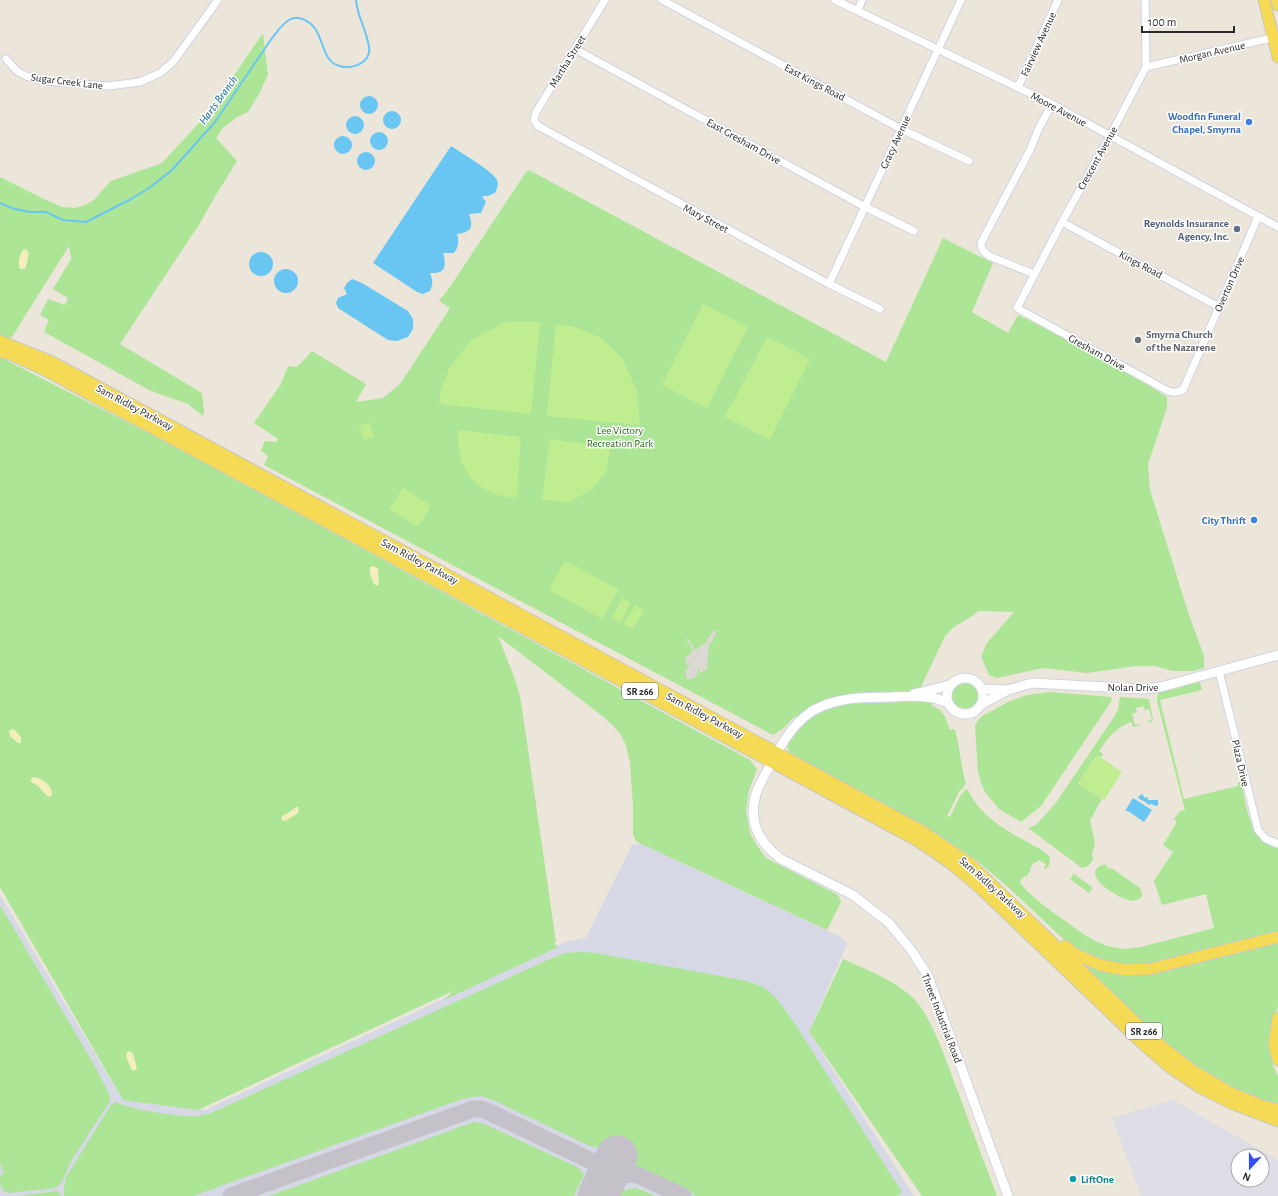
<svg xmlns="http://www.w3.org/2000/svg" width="1278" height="1196" viewBox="0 0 1278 1196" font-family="'Alegreya Sans',sans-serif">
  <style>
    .industrial { fill: #dedce4; fill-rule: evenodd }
    .airport { fill: #d6d8e5 }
    .green { fill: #abe595 }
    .sand { fill: #f3eebc }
    .pitch { fill: #c0ed90 }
    .plaza { fill: #dcd8d2 }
    .water { fill: #69c6f3 }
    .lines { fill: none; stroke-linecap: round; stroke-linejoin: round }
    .stream { stroke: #69c6f3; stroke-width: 2 }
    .taxiway { stroke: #c4c2c8; stroke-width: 17 }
    .runway { stroke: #c4c2c8; stroke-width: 41 }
    .minor-casing { stroke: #d0d2e3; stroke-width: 9 }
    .tertiary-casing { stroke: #d0d2e3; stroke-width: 11 }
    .primary-casing { stroke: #c7c7c7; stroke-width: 13 }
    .minor { stroke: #fff; stroke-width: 7 }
    .tertiary { stroke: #fff; stroke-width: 9 }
    .primary { stroke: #f5da56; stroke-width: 11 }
    .shop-dot { fill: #3f7fe0; stroke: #fff; stroke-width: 1.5 }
    .service-dot { fill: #5c6f8a; stroke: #fff; stroke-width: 1.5 }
    .worship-dot { fill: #6b7280; stroke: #fff; stroke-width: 1.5 }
    .culture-dot { fill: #0f9aa8; stroke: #fff; stroke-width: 1.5 }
    .labels { text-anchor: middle; stroke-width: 3; stroke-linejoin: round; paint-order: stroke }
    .shield { fill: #fff; stroke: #696969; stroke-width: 1 }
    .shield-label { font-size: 10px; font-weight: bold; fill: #292929 }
    .street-label { font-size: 11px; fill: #292929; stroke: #fff }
    .shop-label { font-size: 11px; font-weight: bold; fill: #366cbe; stroke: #fff; text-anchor: end }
    .service-label { font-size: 11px; font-weight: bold; fill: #4e5e75; stroke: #fff; text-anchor: end }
    .worship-label { font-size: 11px; font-weight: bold; fill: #5b616d; stroke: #fff; text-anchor: start }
    .park-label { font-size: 11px; fill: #236917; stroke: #fff }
    .culture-label { font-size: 11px; font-weight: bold; fill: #0d838f; stroke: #fff; text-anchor: start }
    .water-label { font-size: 12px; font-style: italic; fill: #09629e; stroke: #fff }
  </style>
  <rect width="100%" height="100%" fill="#ece6da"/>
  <!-- industrial -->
  <path class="industrial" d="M1173,1100L1278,1160V1196H1141L1112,1118ZM1238,1156H1262V1180H1238Z"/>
  <!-- airport -->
  <path class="airport" d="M641,844L841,937L847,944L809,1032L914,1196H0V895L121,1097L205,1110L565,942L586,938L632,845Z"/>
  <!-- green -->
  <path class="green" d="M263,33L268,75L259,94L248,112L237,117L223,128L216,138L237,161L216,195L200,223L120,344L202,393L204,412L203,416L188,404L151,391L44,332L49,320L40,315L48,299L65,305L68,298L53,289L71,259L69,246L10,340L0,347V177L46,200L62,207L75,208L85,205L94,200L111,181L162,163L209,112Z
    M529,170L886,362L943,238L993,263L972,312L1008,333L1018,315C1069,339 1119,367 1167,397V408L1148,464L1150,490L1189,615L1204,656V668L1193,671H1173L1155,666H1136L1087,673L1043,668L997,678L989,675L981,656L987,643L1014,612L978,611L974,615L954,627L945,636L920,689L812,707L793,718L784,728L773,735L264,465L268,456L261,451L265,441L276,442L278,439L254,423L281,384L288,366L297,367L312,351L366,384L356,402L383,398L400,384L450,308L439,301L450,287L526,172Z
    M0,357L174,446L750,760L757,769L749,791L746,810L750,833L756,844L766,858L838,895L841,902L827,930L639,843L635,840L633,834V806L630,763L626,745L620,733L605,718L498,636L516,682L521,701L556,942L554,943L558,947L444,1000L453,991L198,1110L123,1100L0,887Z
    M1198,681L1200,682L1202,690L1160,700L1184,799L1238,786V782H1241C1247,806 1249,843 1278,848V933L1159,964L1118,966L1075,950L1009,888L976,860L943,838L795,756C788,752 785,747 790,739C802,721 825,708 846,704C856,702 866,703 876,703C895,702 913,702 932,701V706C944,709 946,719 950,730L953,729L955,730C960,748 961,767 966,784L959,792L947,816L950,817L960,796L966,789L968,790C983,822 1016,835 1045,852L1050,857L1049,865L1046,869L1044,868L1046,864L1039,860L1036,863L1034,862L1030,868L1031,870L1026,877L1024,876L1020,882L1027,891L1043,905L1083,934L1097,942L1107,946L1124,949L1141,947L1214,928L1206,894L1162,905L1154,881L1173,852L1163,845L1177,822L1174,819L1180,811L1185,810L1157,701L1158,692Z
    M952 696a13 13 0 1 1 26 0a13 13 0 1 1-26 0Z
    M1050,692L1111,697L1112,700L1041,806L1021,822L999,809L985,792L981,783L978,772L975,726L978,720L984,715L1010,701L1027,695Z
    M1120,697L1149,699L1153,719L1151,722H1147L1152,719L1149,709L1145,710L1143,706L1136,708L1137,712L1132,714L1135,725L1140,724L1141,725L1133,727L1131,722C1116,727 1108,738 1099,751L1103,754L1101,757L1097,755L1078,783L1102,799L1090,820L1095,843L1092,855L1093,860L1088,866L1082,868L1028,828L1036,825L1055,804L1114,717L1118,709Z
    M1104,864L1107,866L1108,868L1113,869L1140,888L1142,893L1141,898L1134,901C1122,901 1076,875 1104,864Z
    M1074,874L1093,888L1089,893L1070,879Z
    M0,905L96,1068L110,1096V1101L70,1163L61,1184L55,1188L9,1193L3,1191L0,1183V1176L4,1174L0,1163Z
    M1278,941V1006L1272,1022L1269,1037V1048L1273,1066L1278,1076V1105C1250,1095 1223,1084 1198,1068C1155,1039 1119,1000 1082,964L1100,971L1125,976L1150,974Z
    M582,952L596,953L747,981L765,988L777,999L793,1021L902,1192L896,1196H696L689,1191L597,1147L590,1146L495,1101L482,1096L465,1098L193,1196H64V1188L66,1177L111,1105L116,1102C132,1110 177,1117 196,1116C200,1116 205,1114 209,1114L550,959L566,953Z
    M843,959C867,970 895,980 914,999C932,1018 946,1060 955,1084C969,1122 983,1159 997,1196H922L809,1032Z
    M474,1122L484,1124L579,1168L584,1174L574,1196H269Z
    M636,1188L656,1196H616C622,1190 628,1189 636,1188Z
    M57,1191L62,1196H17Z"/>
  <!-- sand -->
  <path class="sand" d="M26,249L29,253L26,267L25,269H20C17,265 20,254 23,250Z
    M373,566L378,568L379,584L377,586C372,584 369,572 370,567Z
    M11,729L15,730L21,737V743H18L10,736L9,732Z
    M33,777C42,778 55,786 51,797L47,796L39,787L30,781Z
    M296,807H298L299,810L297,814L285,821L281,820L282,816L291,811Z
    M130,1051L133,1054L137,1068L134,1071L131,1069L126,1056L127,1052Z"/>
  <!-- pitch -->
  <path class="pitch" d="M703,304L748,327L707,408L662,385Z
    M505,322H540L531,414L439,404L441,389L449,369L471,340Z
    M556,324L576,327L601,338L622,358L637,391L640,425L547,416Z
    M767,337L810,359L770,440L725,417Z
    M369,422L374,437L364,440L359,426Z
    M458,430L521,437L517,497C511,497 504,497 498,495C467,486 457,460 458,430Z
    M550,439L611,447L606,472L593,489L569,502L542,500Z
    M403,488L431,506L418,527L389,509Z
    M565,561L619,589L602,619L549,590Z
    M622,598L631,603L621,622L612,618Z
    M635,605L644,610L633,629L624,624Z
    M1097,755L1122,772L1104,800L1078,783Z"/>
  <!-- plaza -->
  <path class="plaza" d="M713,631H717L712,642L709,643L707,670H704L703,672L699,673L700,669L699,668L696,677L687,680L685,671L691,663H690L687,666L685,662L687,660L685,657L693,651L686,639L688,638L695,650L707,642V639Z"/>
  <!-- water -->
  <path class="water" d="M360 105a9 9 0 1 1 18 0a9 9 0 1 1-18 0Z
    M383 120a9 9 0 1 1 18 0a9 9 0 1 1-18 0Z
    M346 125a9 9 0 1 1 18 0a9 9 0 1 1-18 0Z
    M370 141a9 9 0 1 1 18 0a9 9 0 1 1-18 0Z
    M334 145a9 9 0 1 1 18 0a9 9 0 1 1-18 0Z
    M451,146C460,152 494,172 497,180C499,185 497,189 495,193L488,196H482L486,202L481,213L469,214C474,228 471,232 457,234C459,242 459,246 454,253H443C447,267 445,274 430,273C433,280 433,284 430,291L423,294L417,292L373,263Z
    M357 161a9 9 0 1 1 18 0a9 9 0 1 1-18 0Z
    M249 264a12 12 0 1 1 24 0a12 12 0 1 1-24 0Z
    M274 281a12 12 0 1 1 24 0a12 12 0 1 1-24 0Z
    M352,279L362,283L408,311L413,319V329L408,337L397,341L388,340L338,308L336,303L338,298L347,294L344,288L347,283Z
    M1142,794L1145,798L1146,797L1148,798V800H1158V805L1156,806L1151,804L1148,805L1147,803L1138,798L1139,796Z
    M1133,798L1152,810L1144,822L1128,811H1125Z"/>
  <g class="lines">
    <!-- stream -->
    <path class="stream" d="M0,203L12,208L29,212H46L63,220L86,222L131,199L149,188L172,170L215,122L272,38C277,32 282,24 289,20C300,13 314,24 318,34C322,42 324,52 329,59C340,74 372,67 369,47C367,31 357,16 356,0"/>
    <!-- taxiway -->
    <path class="taxiway" d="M231,1196L473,1109H481L487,1111L610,1170L623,1175L635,1174L683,1196"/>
    <!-- runway -->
    <path class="runway" d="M598,1196L617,1156"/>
    <defs>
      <path id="minor" d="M605,0L536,112L534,120L538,126L829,284L880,309
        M662,0L901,129L969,161
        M835,0L1052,104L1278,227
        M1145,0L1146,67L1110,136L1062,222L1017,308L1168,391C1174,393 1178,393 1183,390L1258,217
        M858,10L862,0
        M575,49L865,207L914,231
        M6,59L17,71L26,76L45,81L108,86L140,82L160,73L173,62L218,0
        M1146,67L1276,37
        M1018,87L1058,0
        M1062,222L1219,307
        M1034,274L989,256C984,252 981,250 981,243L1030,150L1039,128L1052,104
        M829,284L961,0
        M1219,671L1258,830L1266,839L1278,844"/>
      <path id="tertiary" d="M947 696a18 18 0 1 1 36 0a18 18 0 1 1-36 0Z
        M982,689L1007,690
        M914,694L950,685
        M948,703C943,701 939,699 934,698C920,695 905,696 891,697C865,697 838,697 814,710C794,722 782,742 773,761C767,771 761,781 757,791C747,820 758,842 781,859L853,895L889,923L912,951L928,976L1008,1196
        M982,704L1008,690L1032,683L1144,689L1161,687L1278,655"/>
      <path id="primary" d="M1264,0L1278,57
        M1277,0L1278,5
        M0,341L52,362L922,831L969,863L1155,1041L1192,1070L1229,1092L1263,1106L1278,1110
        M0,352L8,353L43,369L918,841L949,862L977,885L1141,1042L1171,1068L1201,1088L1231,1103L1278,1121
        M1065,946L1075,954L1100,965L1125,970L1150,969L1278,937
        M1278,1018L1274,1044L1278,1060"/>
    </defs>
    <!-- minor casing -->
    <use href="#minor" class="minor-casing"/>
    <!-- tertiary casing -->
    <use href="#tertiary" class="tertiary-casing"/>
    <!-- primary casing -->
    <use href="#primary" class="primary-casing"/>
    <!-- minor -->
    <use href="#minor" class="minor"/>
    <!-- tertiary -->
    <use href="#tertiary" class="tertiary"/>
    <!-- primary -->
    <use href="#primary" class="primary"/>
  </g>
  <!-- markers -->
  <g class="shop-dot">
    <circle cx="1249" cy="122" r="4"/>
    <circle cx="1254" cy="520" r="4"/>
  </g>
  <circle class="service-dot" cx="1237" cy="229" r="4"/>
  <circle class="worship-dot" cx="1138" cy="340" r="4"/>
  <circle class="culture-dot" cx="1073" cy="1179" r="4"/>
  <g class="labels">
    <!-- shield labels -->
    <g class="shield">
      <rect x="622" y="683" width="36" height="16" rx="3"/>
      <rect x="1126" y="1023" width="36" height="16" rx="3"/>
    </g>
    <g class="shield-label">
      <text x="640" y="695">SR 266</text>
      <text x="1144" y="1035">SR 266</text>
    </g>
    <!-- street labels -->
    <g class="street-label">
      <text transform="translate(1038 44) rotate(-65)" y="4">Fairview Avenue</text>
      <text transform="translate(1212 52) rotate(-13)" y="4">Morgan Avenue</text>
      <text transform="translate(567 61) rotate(-58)" y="4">Martha Street</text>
      <text transform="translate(67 81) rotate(7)" y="4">Sugar Creek Lane</text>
      <text transform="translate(815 82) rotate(28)" y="4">East Kings Road</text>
      <text transform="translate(1059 109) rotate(28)" y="4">Moore Avenue</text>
      <text transform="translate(744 141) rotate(29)" y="4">East Gresham Drive</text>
      <text transform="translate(895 142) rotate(-65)" y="4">Gracy Avenue</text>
      <text transform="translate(1097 158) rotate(-61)" y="4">Crescent Avenue</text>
      <text transform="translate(706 218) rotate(28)" y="4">Mary Street</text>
      <text transform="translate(1141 264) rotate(28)" y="4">Kings Road</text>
      <text transform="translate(1229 284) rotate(-66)" y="4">Overton Drive</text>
      <text transform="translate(1097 352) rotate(29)" y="4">Gresham Drive</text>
      <text transform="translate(135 407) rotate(28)" y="4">Sam Ridley Parkway</text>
      <text transform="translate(420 561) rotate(28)" y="4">Sam Ridley Parkway</text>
      <text x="1133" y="691">Nolan Drive</text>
      <text transform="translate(705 715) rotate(28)" y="4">Sam Ridley Parkway</text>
      <text transform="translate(1241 763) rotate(77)" y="4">Plaza Drive</text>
      <text transform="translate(993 887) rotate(42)" y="4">Sam Ridley Parkway</text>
      <text transform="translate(942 1018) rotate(69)" y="4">Threet Industrial Road</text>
    </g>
    <!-- shop labels -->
    <g class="shop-label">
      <text x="1241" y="120">Woodfin Funeral<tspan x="1241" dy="13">Chapel, Smyrna</tspan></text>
      <text x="1246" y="524">City Thrift</text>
    </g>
    <!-- service labels -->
    <g class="service-label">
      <text x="1229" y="227">Reynolds Insurance<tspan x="1229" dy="13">Agency, Inc.</tspan></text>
    </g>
    <!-- worship labels -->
    <g class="worship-label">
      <text x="1146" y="338">Smyrna Church<tspan x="1146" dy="13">of the Nazarene</tspan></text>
    </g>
    <!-- park labels -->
    <g class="park-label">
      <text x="620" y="434">Lee Victory<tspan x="620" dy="13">Recreation Park</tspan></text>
    </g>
    <!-- culture labels -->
    <g class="culture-label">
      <text x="1081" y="1183">LiftOne</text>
    </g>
    <!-- water labels -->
    <g class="water-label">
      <text transform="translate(218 100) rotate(-54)" y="4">Harts Branch</text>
    </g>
  </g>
  <!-- north arrow -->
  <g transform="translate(1250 1168) rotate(201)"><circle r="19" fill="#ffffff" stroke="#a9a9a9"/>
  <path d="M0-3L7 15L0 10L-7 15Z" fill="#354eff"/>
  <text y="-6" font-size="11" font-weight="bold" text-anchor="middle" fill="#292929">N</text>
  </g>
  <!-- scale -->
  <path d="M1142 26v6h92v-6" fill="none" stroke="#292929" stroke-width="2"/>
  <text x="1148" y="26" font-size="12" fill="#292929" stroke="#ffffff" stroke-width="3" paint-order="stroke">100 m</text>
</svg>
